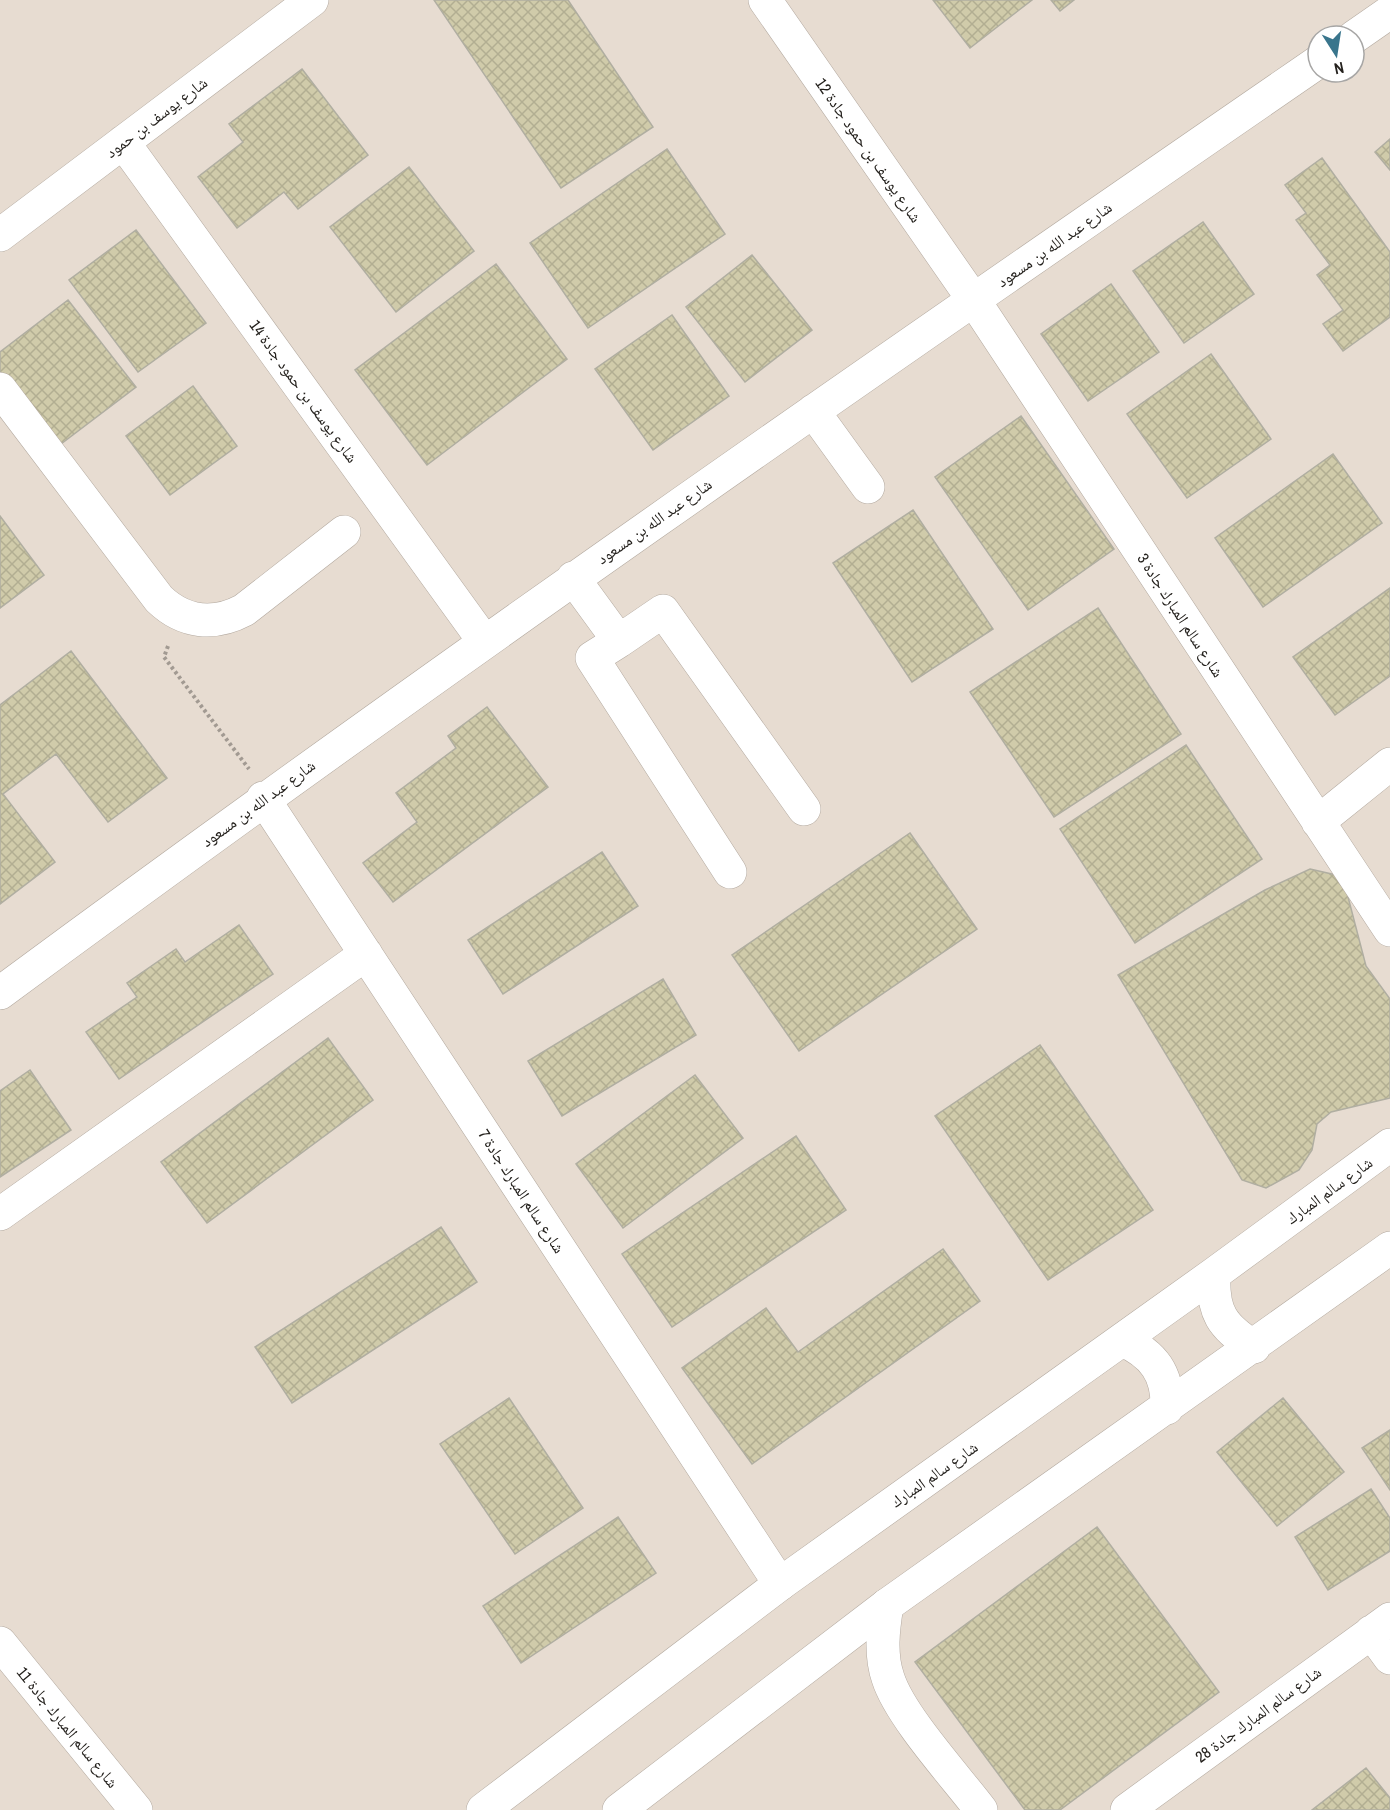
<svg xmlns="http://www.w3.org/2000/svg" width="1390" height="1810" viewBox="0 0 1390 1810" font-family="'Archivo Narrow','Noto Naskh Arabic',sans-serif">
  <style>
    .building { fill: url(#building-cross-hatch); stroke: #b0aea1; stroke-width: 1.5 }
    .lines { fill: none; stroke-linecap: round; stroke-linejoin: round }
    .minor-casing { stroke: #b3a99f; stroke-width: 34 }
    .major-casing { stroke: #b3a99f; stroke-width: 34 }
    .path { stroke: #a29a92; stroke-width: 4; stroke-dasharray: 3 3; stroke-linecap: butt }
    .minor { stroke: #fff; stroke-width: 33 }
    .major { stroke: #fff; stroke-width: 33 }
    .labels { text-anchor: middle; stroke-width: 6; stroke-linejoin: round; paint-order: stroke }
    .street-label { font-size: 16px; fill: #24211d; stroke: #fff }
  </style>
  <defs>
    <pattern id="building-cross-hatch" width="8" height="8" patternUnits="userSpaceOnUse" patternTransform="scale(1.5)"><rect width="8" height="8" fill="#d0cbaa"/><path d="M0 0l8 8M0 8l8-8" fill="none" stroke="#b2ae92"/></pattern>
  </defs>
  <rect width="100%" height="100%" fill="#e7dcd1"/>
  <!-- building -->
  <path class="building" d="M434,0H568L653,127L561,188Z
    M933,0H1032L970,48Z
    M1051,0H1074L1060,11Z
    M302,69L368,155L298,209L284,192L237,228L198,177L243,142L229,124Z
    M1390,139V170L1375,152Z
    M667,149L725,234L588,328L530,243Z
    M1322,158L1390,252V317L1343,351L1323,324L1343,310L1317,275L1330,265L1296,220L1306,213L1285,185Z
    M409,167L474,251L396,312L330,227Z
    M1203,222L1254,294L1184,343L1133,271Z
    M136,230L206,323L138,372L69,280Z
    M752,255L812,330L745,382L686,307Z
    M496,264L567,359L427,465L355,370Z
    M1111,284L1159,352L1088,401L1041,334Z
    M68,300L136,387L57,447L0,373V352Z
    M672,315L729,396L653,450L595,369Z
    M1211,354L1271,439L1187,498L1127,414Z
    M193,386L237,446L170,495L126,436Z
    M1021,416L1114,549L1028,610L935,477Z
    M1333,454L1382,523L1263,607L1215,538Z
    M913,510L993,629L912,682L833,563Z
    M0,516L44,575L0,608Z
    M1390,588V676L1335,715L1293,657Z
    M1098,608L1181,734L1054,817L970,692Z
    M71,651L167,778L108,822L56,754L3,794L55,862L0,904V705Z
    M487,707L548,787L393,902L363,863L417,822L396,793L456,748L448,736Z
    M1186,745L1262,859L1135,943L1060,829Z
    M910,833L977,929L799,1051L732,955Z
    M602,852L638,906L503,994L468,940Z
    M1310,869L1336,875L1347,893L1366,966L1390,999V1098L1331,1112L1317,1124L1312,1150L1299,1170L1266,1188L1242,1180L1118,975L1265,890Z
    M239,925L273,974L119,1079L86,1032L137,997L127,983L176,949L185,962Z
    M663,979L696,1035L562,1116L528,1061Z
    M328,1038L373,1100L207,1223L161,1162Z
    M1040,1045L1153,1210L1048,1280L935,1116Z
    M30,1070L71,1130L0,1177V1091Z
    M695,1075L743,1138L623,1228L576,1164Z
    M796,1136L846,1210L672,1327L622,1254Z
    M441,1227L477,1282L292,1403L255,1347Z
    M943,1249L980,1301L752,1464L682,1368L766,1308L798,1352Z
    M509,1398L583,1508L515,1554L440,1444Z
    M1283,1398L1344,1472L1277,1526L1217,1452Z
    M1390,1430V1490L1362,1448Z
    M1371,1489L1390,1518V1551L1328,1590L1295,1537Z
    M618,1517L656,1573L521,1663L483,1606Z
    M1097,1527L1219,1692L1060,1810H1025L915,1662Z
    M1366,1768L1390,1798V1810H1312Z"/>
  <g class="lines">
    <defs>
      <path id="minor" d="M765,0L973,299L1390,930
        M1354,37L1390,12
        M123,142L484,641
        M0,235L312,0
        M0,389L159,599C184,623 214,626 244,610L344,532
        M813,411L868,487
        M573,578L619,641L592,658L730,872
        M619,641L663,611L804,809
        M263,798L780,1584
        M1318,822L1390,764
        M0,993C433,673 875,367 1318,62
        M0,1214L366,954
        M887,1605C883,1629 880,1655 888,1678C900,1716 956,1777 981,1810
        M1371,1632L1390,1658
        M0,1643L136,1810
        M1127,1810L1390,1619"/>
      <path id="major" d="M1214,1274C1212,1312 1222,1327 1254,1347
        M1122,1340C1154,1354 1168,1374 1167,1408
        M483,1810L780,1584L1214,1274L1390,1145
        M619,1810L887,1605L1390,1248"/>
    </defs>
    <!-- minor casing -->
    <use href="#minor" class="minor-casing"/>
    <!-- major casing -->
    <use href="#major" class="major-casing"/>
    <!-- path -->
    <path class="path" d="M168,646L164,657L249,769"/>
    <!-- minor -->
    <use href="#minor" class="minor"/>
    <!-- major -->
    <use href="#major" class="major"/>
  </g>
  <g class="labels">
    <!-- street labels -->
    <g class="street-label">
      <text transform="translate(156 117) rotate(-37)" y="6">شارع يوسف بن حمود</text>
      <text transform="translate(869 150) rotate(55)" y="6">شارع يوسف بن حمود جادة 12</text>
      <text transform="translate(1054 244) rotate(-35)" y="6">شارع عبد الله بن مسعود</text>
      <text transform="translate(304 391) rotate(54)" y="6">شارع يوسف بن حمود جادة 14</text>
      <text transform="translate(654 521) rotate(-35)" y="6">شارع عبد الله بن مسعود</text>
      <text transform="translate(1181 615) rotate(57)" y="6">شارع سالم المبارك جادة 3</text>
      <text transform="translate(258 803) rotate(-36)" y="6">شارع عبد الله بن مسعود</text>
      <text transform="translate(1329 1190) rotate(-36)" y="6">شارع سالم المبارك</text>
      <text transform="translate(522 1191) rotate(57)" y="6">شارع سالم المبارك جادة 7</text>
      <text transform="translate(934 1474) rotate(-35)" y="6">شارع سالم المبارك</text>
      <text transform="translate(1258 1714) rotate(-36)" y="6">شارع سالم المبارك جادة 28</text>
      <text transform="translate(68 1727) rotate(51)" y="6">شارع سالم المبارك جادة 11</text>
    </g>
  </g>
  <!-- north arrow -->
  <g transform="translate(1336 54) rotate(168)"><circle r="28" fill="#ffffff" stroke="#a7a6a5" stroke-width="1.5"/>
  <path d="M0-4.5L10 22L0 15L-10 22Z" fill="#39758c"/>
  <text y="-9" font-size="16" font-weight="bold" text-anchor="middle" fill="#24211d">N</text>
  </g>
</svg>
